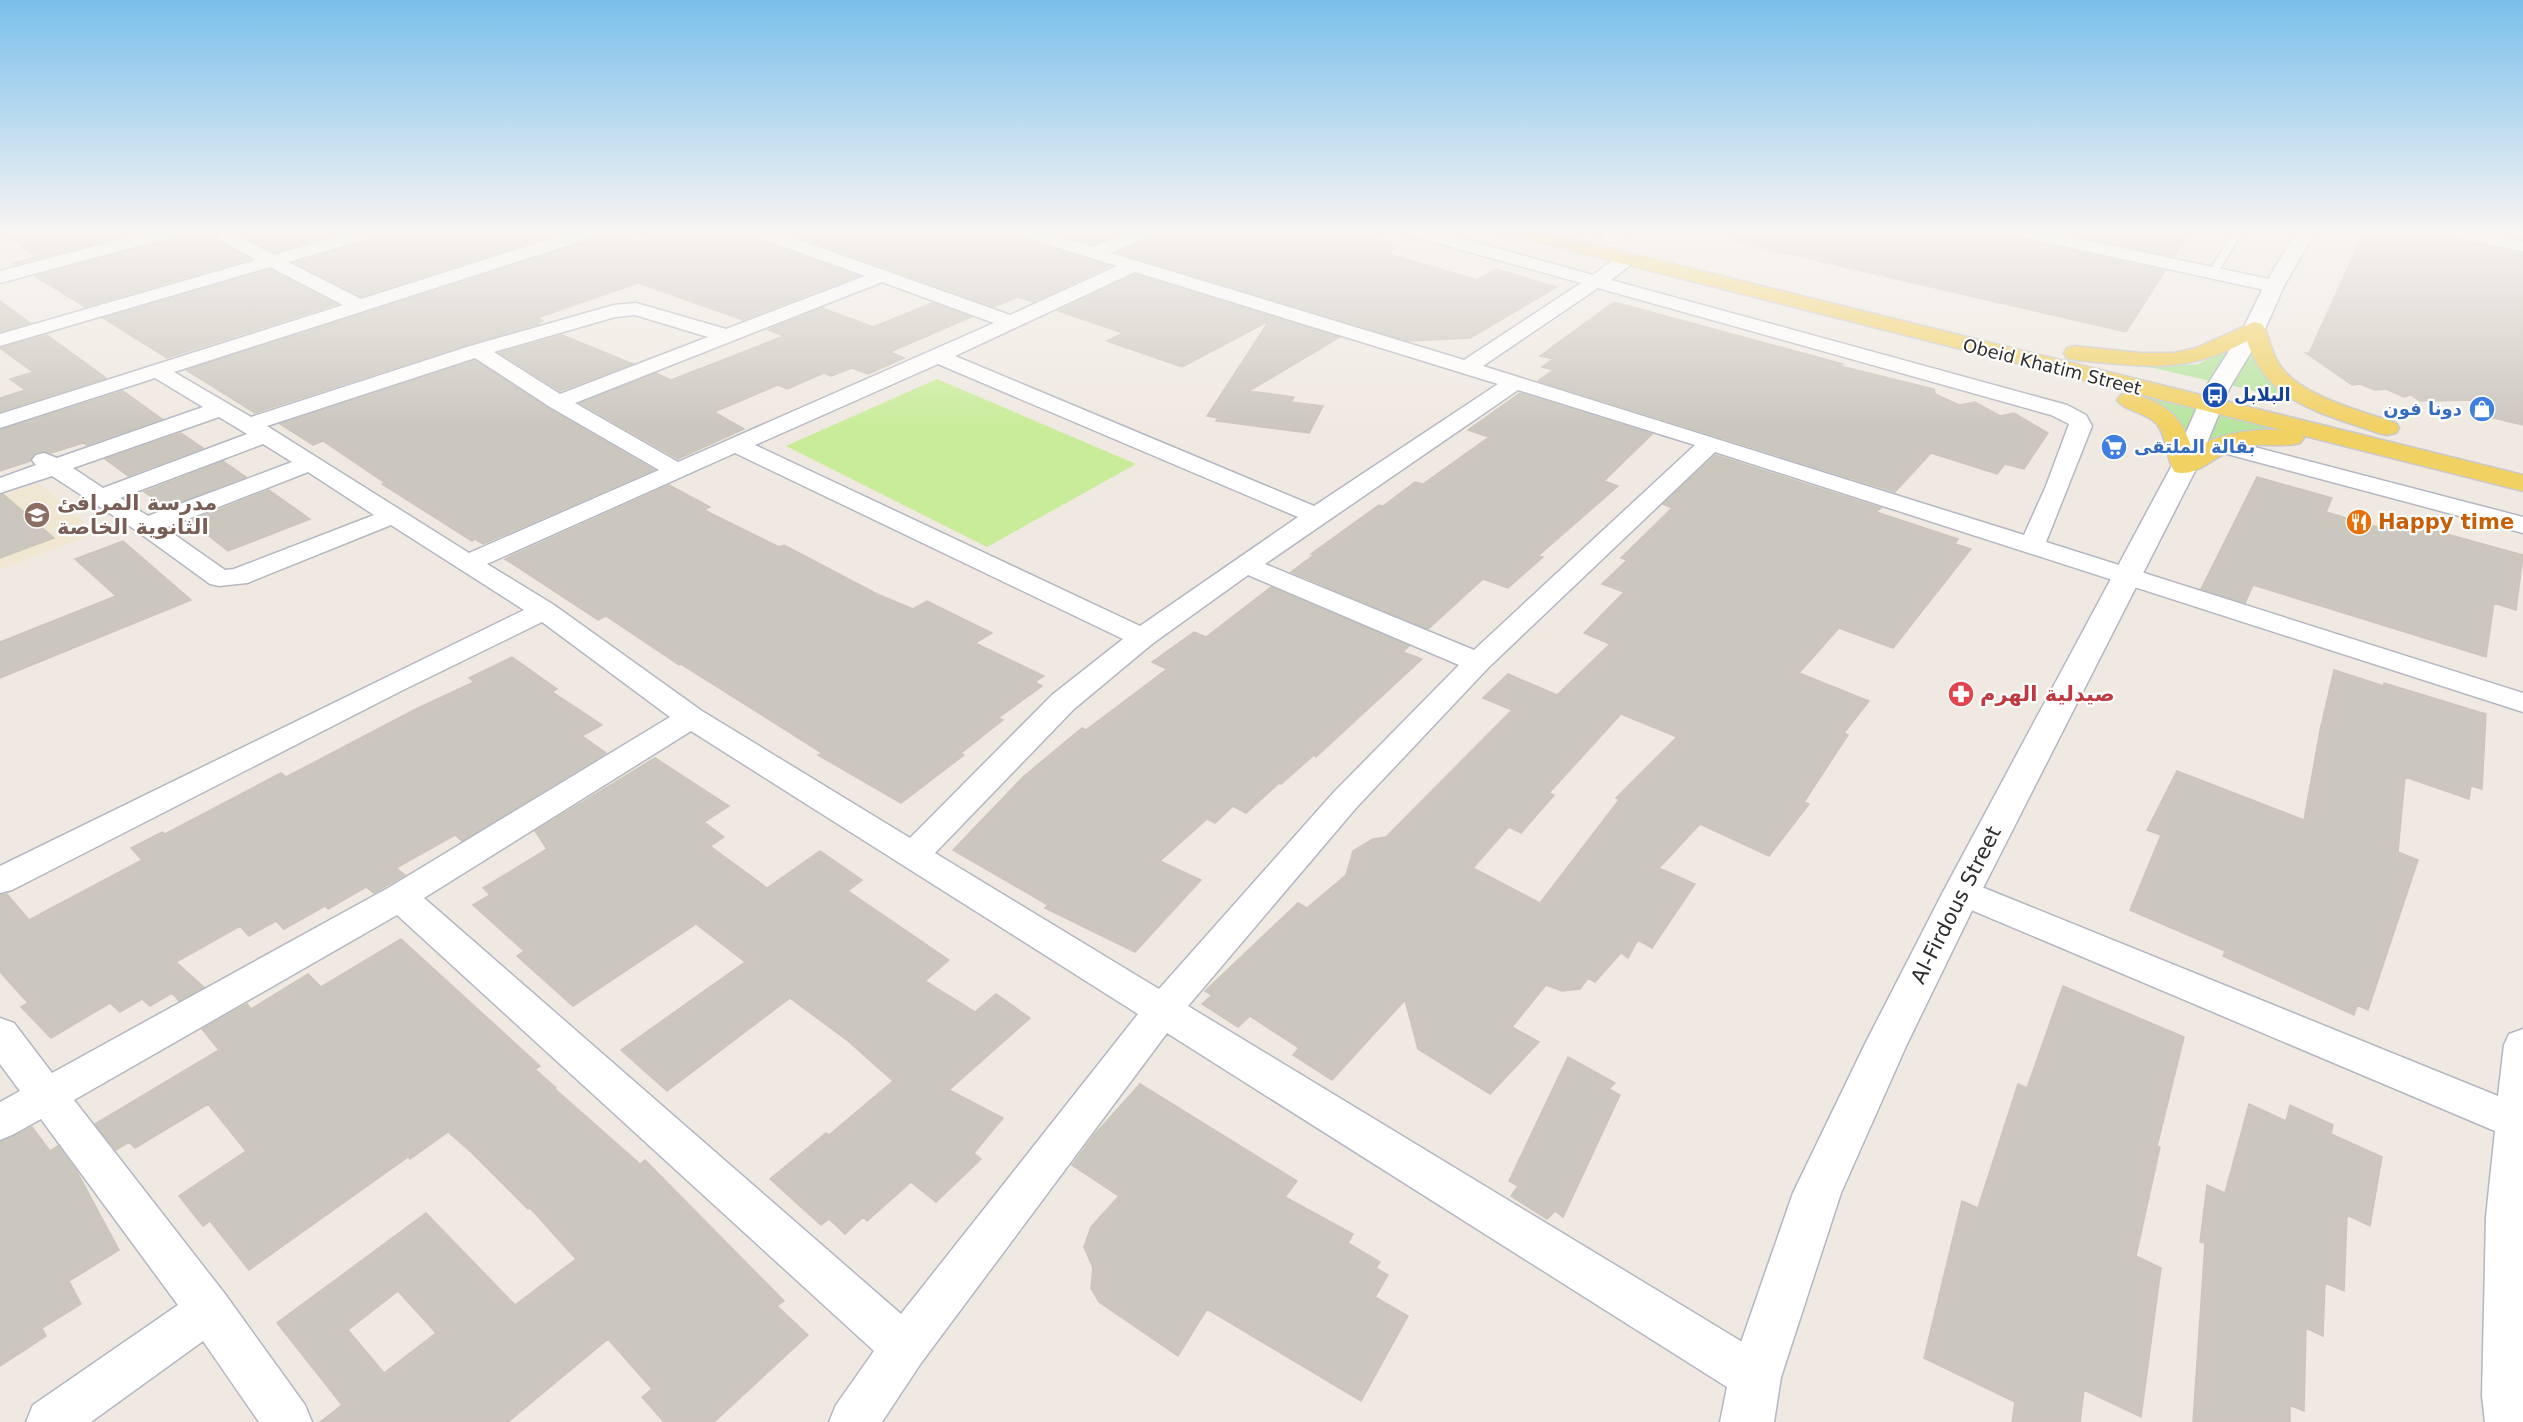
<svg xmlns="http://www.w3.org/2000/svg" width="2523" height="1422" viewBox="0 0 2523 1422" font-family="'DejaVu Sans','Noto Sans Arabic',sans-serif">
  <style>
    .education { fill: #f0e6d1 }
    .green { fill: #b6e59e }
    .pitch { fill: #c9ec9a }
    .building { fill: #cbc7bf; stroke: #cbc5ba; stroke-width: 1.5; fill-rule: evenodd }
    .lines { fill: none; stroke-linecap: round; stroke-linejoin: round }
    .service-casing { stroke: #b4b7c1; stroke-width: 3 }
    .minor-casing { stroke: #b4b7c1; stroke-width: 3 }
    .tertiary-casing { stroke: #b4b7c1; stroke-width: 3 }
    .primary-casing { stroke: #c9c9c9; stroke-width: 3 }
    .service { fill: #fff; fill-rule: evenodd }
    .minor { fill: #fff; fill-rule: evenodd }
    .tertiary { fill: #fff; fill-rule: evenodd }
    .primary { fill: #f2d163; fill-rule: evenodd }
    .labels { text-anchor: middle; stroke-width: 4.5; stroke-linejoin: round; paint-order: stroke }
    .far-street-label { font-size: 18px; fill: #2e2e2e; stroke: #fff }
    .far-transit-label { font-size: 18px; font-weight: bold; fill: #164399; stroke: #fff; text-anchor: start }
    .far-shop-label { font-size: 18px; font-weight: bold; fill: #366cbe; stroke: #fff; text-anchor: end }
    .education-label { font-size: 21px; font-weight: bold; fill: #785e54; stroke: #fff; text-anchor: start }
    .food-label { font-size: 21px; font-weight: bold; fill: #c56008; stroke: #fff; text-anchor: start }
    .health-label { font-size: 21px; font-weight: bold; fill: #be3a42; stroke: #fff; text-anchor: start }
    .street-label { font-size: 21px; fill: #2e2e2e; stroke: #fff }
  </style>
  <rect width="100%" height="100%" fill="#efe9e1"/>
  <!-- education -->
  <path class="education" d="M38,483L96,533L0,569V496Z"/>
  <!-- green -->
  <path class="green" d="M2238,344L2215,382L2149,367L2198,364Z
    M2248,347L2266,371L2310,405L2230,385Z
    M2110,383L2200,406L2189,439L2154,406Z
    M2218,411L2314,435L2225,438L2204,442Z"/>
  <!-- pitch -->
  <path class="pitch" d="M937,379L1136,464L987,547L786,446Z"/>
  <!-- building -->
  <path class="building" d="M0,230H146L17,264L14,263L37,257Z
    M187,230H202L250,259L85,307L35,276L184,236Z
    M232,230H349L274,253Z
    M388,230H569L361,297L294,263L385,236Z
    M607,230H626L629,245L677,230H744L747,236L859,276L743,320L638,283L537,318L543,321L536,323L538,324L469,344L255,413L186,370L604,236Z
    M779,230H1009L1012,236L1111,266L1033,302L1018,297L994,307Z
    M1047,230H1126L1093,245Z
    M1157,230H1340L1399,246L1386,253L1477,280L1496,269L1557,287L1470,338L1408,341L1117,253L1154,236Z
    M1737,230H2002L2012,237L2165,271L2126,332L1736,242Z
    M2051,230H2191L2174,257Z
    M2365,230H2432L2442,237L2523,253V425L2472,413L2475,400L2420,401L2411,395L2404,397L2386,389L2375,390L2360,384L2352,385L2306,353H2312L2310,351Z
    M2483,230H2523V239Z
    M270,269L337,304L167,358L103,318Z
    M1135,274L1340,337L1249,391L1294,397L1291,402L1323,406L1309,433L1216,421L1218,418L1207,416L1269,321L1182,367L1107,341L1123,333L1058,311Z
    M0,301L30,323L0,332Z
    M1614,302L1843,364L1840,366L1934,389L1935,394L1959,405L1975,402L2000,416L2014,413L2048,433L2024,469L2005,464L1997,474L1931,453L1895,492L1538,381L1553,370L1542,367L1553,359L1540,356Z
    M932,303L971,317L890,352L904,358L868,374L852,368L831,376L824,373L787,389L778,385L714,412L744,429L678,459L580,403L656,373L671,380L784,336L768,330L822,308L873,327Z
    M47,335L106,378L0,412V398L25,390L10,379L33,372L0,348Z
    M562,335L633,364L560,391L499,353Z
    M475,360L549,409L654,470L483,544L475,539L472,541L382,484L385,483L323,441L313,445L280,424Z
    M123,391L162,419L87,445L83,443L51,453L43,451L35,453L30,461L0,471V430Z
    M1520,393L1652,434L1604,481L1618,486L1538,556L1543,557L1508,588L1483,579L1428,629L1291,572L1315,554H1311L1379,505L1383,506L1415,482L1423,484L1489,437L1468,430Z
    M181,433L203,448L128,476L105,459Z
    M1715,455L1881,508L1876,512L1958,539L1955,544L1971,549L1893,648L1839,628L1799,673L1869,701L1844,733L1848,735L1804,802L1809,804L1769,856L1700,824L1659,868L1695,884L1652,948L1638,940L1628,958L1621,953L1595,982L1588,978L1580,989L1562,991L1546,985L1512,1027L1539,1042L1490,1094L1418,1049L1405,1000L1332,1080L1293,1055L1299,1048L1250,1016L1238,1027L1202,1004L1212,995L1205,991L1298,903L1307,908L1346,875L1353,851L1373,839L1386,837L1512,710L1483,698L1508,674L1557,695L1610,644L1584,633L1624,592L1602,584L1627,560L1621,558L1672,508L1663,504ZM1621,714L1677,737L1616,798L1619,800L1540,903L1473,868L1509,827L1521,833L1554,795L1549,793Z
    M223,461L246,477L167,507L144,492Z
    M2257,477L2332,498L2326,512L2384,529L2388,518L2523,555L2516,610L2494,603L2486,657L2253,585L2245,603L2201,589Z
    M669,485L710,507L704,510L779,547L784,545L877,594L913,609L927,601L992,633L975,643L1044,676L1035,682L1042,686L998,718L1003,720L961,753L964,755L901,803L818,755L822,753L681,664L679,665L606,616L598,620L505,559Z
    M269,490L310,519L228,551L190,521Z
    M3,494L54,538L0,558V495Z
    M123,541L191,600L0,678V642L116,596L75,559Z
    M1271,587L1409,646L1403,652L1422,659L1316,757L1314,755L1281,784L1279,783L1246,813L1233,806L1215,823L1207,819L1160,861L1201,880L1135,952L1045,908L1048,905L953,850L1023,777L1082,728L1086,730L1167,669L1152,662L1194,632L1206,637Z
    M512,657L557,689L552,692L602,725L582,736L606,753L462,841L455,835L396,868L405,875L374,893L366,887L328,909L325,906L284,929L276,921L249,936L240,926L176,962L204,987L179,1001L172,993L150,1006L142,999L120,1012L110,1003L51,1038L21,1007L28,1003L0,972V895L7,894L29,920L142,860L131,848L162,832L165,834L281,773L286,777L416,709L474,682L469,678Z
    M2334,670L2384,686V683L2486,714L2482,789L2471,786L2469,799L2405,777L2398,852L2418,860L2368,1010L2357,1005L2354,1015L2223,956L2225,951L2130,910L2161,835L2147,830L2177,771L2304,820L2320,731Z
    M655,758L729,806L704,822L724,837L710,846L767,888L820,851L862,880L848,891L949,960L925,981L975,1012L996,994L1030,1018L949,1090L1003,1118L974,1153L981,1159L936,1202L911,1182L867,1221L863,1217L845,1234L829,1219L821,1225L770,1179L826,1133L829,1135L893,1081L848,1041L790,998L667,1091L621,1050L745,962L696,924L573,1006L517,956L524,951L473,905L490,895L483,888L547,849L535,831Z
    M401,939L540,1066L535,1069L556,1088L555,1089L640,1164L645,1160L784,1301L777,1306L808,1335L714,1422H664L642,1397L652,1389L608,1339L508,1422H320L342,1405L277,1323L426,1213L515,1305L576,1259L530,1208L528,1209L471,1152L448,1132L410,1159L408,1157L249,1270L210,1221L203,1226L179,1196L246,1151L208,1104L135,1148L129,1142L116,1150L95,1124L219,1050L202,1029L247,1004L251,1009L308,974L321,987ZM398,1291L436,1333L384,1373L348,1330Z
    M2063,986L2184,1037L2157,1146L2160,1147L2136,1256L2161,1268L2141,1417L2084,1390L2080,1422H2012L2015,1402L1924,1358L1962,1201L1978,1208L2018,1084L2027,1088Z
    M1568,1057L1615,1083L1609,1089L1620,1095L1563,1217L1555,1211L1547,1219L1511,1196L1518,1186L1509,1181Z
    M1140,1084L1297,1181L1285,1197L1353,1234L1348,1243L1380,1262L1376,1268L1388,1275L1375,1297L1408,1316L1361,1401L1207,1309L1178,1356L1099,1302L1091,1288L1093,1268L1084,1247L1091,1227L1119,1196L1072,1165L1095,1134Z
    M2249,1104L2286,1121L2290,1105L2333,1125L2331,1134L2382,1157L2370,1226L2347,1215L2344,1291L2325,1283L2323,1336L2306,1328L2304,1411L2290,1405V1422H2193L2205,1243L2200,1242L2207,1185L2225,1193Z
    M32,1127L50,1151L58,1146L77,1172L119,1250L69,1281L81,1304L42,1328L46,1336L0,1366V1142Z"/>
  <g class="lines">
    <defs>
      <path id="service" d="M2235,230H2244L2216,275H2210L2208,273Z"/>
      <path id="minor" d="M156,230H185L183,234L0,283V271Z
        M204,230H226L274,255L358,230H386L384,234L288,262L361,299L578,230H605L603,234L174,372L251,417L470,346L614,305L636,303L726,329L865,276L748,234L746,230H771L1010,315L1117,266L1013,234L1011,230H1038L1093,247L1132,230H1155L1153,234L1111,253L1464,360L1581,283L1404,234L1402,230H1431L1593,275C1605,267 1619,252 1634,256L1637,260L1611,280L2067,405L2086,415L2092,426L2046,542L2523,693V712L1715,452L1488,668L1356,808L1188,1006L1772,1360L1779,1377L1772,1394L1755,1401L1738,1394L1167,1033L921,1363L882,1422H829L836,1405L874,1351L397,915L74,1100L225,1294L305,1405L312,1422H259L203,1341L91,1422H26L33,1405L178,1305L41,1119L14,1134L0,1140V1102L20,1091L0,1064V1018L14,1023L52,1073L388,888L670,717L542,622L401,691L12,890L0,893V866L524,610L391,525L247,583L219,586L210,584L137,531L52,476L0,493V478L36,465L32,460L36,455L44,453L57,458L203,407L155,378L0,428V414L343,305L270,267L0,346V334L256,260ZM1135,272L1459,372L1498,384L1314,506L955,356ZM882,282L994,323L678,462L575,403ZM1598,288L2051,415L2069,424L2046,486L2024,535L1483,366ZM635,315L708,337L560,394L494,352L615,317ZM475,358L550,407L659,470L469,553L267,426ZM938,364L1298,517L1140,626L755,445ZM1518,390L1695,445L1474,650L1265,564ZM219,417L247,434L103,488L73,468ZM263,444L292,462L148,516L120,498ZM735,453L1123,639L1052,695L910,838L702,711L554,605L487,564ZM308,472L374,515L234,569L225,570L165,528ZM1248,575L1459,665L1334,792L1159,989L935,853L1074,709L1152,644ZM691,731L1138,1014L901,1314L424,898Z
        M1610,230H1630C1624,239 1614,244 1604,242L1601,238Z
        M2004,230H2038L2274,280L2281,282L2283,286L2281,290L2274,292L2012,235Z
        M2434,230H2470L2523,241V251L2442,235Z
        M2220,438L2523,517V533L2212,450L2209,445L2212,440Z
        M1962,879L2498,1096L2504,1045L2509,1034L2523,1029V1422H2485L2482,1396L2486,1217L2495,1131L1950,901L1945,892L1950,883Z"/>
      <path id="tertiary" d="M2297,230H2316L2284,286L2265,329L2230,387L2197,467L1981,892L1907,1044L1841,1193L1781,1377L1774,1422H1720L1729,1377L1793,1193L1865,1044L1943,892L2171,467L2206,387L2243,329L2264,286Z"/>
      <path id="primary" d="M1503,230H1536L2523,475V491L2301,435L2304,438L2300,443C2279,449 2255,440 2234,449C2214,456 2197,478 2175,472C2165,458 2168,438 2157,424C2146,412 2126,412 2117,400L2121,395C2131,392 2138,395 2148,399C2173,409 2185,425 2192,450C2220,433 2250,429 2282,430L1505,234Z
        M2254,322L2262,324L2265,329C2270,340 2272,354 2279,364C2299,396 2362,411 2396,423L2399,428L2396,433L2387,435L2378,433C2323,413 2268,404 2247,341C2184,375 2143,366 2075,360L2067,358L2064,353L2067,348L2075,346L2140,353H2174L2196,348Z"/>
    </defs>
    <!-- service casing -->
    <use href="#service" class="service-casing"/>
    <!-- minor casing -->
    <use href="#minor" class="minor-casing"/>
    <!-- tertiary casing -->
    <use href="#tertiary" class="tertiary-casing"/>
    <!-- primary casing -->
    <use href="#primary" class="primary-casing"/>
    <!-- service -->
    <use href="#service" class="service"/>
    <!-- minor -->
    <use href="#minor" class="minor"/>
    <!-- tertiary -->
    <use href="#tertiary" class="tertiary"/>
    <!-- primary -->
    <use href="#primary" class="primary"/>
  </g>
  <!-- sky -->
  <linearGradient id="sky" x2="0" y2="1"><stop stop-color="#7abfeb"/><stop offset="0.54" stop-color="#f8f5f2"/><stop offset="1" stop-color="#f8f5f2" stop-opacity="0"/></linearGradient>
  <rect width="2523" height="429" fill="url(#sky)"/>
  <!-- icons -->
  <defs>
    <symbol id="bus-disc" viewBox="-11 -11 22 22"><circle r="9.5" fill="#1a4fb4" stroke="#fff"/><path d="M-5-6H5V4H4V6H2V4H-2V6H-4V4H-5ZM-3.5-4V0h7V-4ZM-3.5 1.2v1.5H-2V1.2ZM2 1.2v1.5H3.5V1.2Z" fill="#fff"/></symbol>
    <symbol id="shop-disc" viewBox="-11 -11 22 22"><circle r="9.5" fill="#3f7fe0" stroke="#fff"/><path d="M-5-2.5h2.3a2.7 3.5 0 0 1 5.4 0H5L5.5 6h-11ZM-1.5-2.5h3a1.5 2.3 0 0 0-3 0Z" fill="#fff"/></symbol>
    <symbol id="supermarket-disc" viewBox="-11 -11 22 22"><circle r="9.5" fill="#3f7fe0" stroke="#fff"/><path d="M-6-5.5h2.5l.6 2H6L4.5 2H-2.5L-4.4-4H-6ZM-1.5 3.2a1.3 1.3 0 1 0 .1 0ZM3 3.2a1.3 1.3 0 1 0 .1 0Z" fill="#fff"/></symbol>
    <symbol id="school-disc" viewBox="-11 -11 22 22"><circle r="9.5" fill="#8d6e63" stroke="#fff"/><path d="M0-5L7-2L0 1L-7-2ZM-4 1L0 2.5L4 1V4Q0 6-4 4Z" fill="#fff"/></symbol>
    <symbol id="restaurant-disc" viewBox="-11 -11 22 22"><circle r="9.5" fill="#e8710a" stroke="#fff"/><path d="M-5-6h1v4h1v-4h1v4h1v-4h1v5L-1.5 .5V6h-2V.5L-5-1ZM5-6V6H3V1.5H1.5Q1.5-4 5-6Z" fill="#fff"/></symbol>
    <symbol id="pharmacy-disc" viewBox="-11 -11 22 22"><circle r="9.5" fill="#e0444e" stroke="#fff"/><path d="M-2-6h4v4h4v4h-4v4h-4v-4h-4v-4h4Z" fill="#fff"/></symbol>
  </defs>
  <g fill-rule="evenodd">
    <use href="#bus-disc" x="2200" y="380" width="30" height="30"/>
    <use href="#shop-disc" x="2467" y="394" width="30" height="30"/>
    <use href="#supermarket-disc" x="2099" y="432" width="30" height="30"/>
    <use href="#school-disc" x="22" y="500" width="30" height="30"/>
    <use href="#restaurant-disc" x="2344" y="507" width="30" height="30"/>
    <use href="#pharmacy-disc" x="1946" y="679" width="30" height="30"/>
  </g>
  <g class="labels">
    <!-- far-street labels -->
    <g class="far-street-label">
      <text transform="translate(2052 367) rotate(14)" y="6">Obeid Khatim Street</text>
    </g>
    <!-- far-transit labels -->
    <g class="far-transit-label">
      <text x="2234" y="401">البلابل</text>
    </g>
    <!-- far-shop labels -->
    <g class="far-shop-label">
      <text x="2462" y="415">دونا فون</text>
      <text x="2134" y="453" text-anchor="start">بقالة الملتقى</text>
    </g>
    <!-- education labels -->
    <g class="education-label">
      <text x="57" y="510">مدرسة المرافئ<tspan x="57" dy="24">الثانوية الخاصة</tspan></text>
    </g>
    <!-- food labels -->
    <g class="food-label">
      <text x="2378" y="529">Happy time</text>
    </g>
    <!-- health labels -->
    <g class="health-label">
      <text x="1980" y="701">صيدلية الهرم</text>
    </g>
    <!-- street labels -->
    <g class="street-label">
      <text transform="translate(1956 905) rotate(-63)" y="7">Al-Firdous Street</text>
    </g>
  </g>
</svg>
